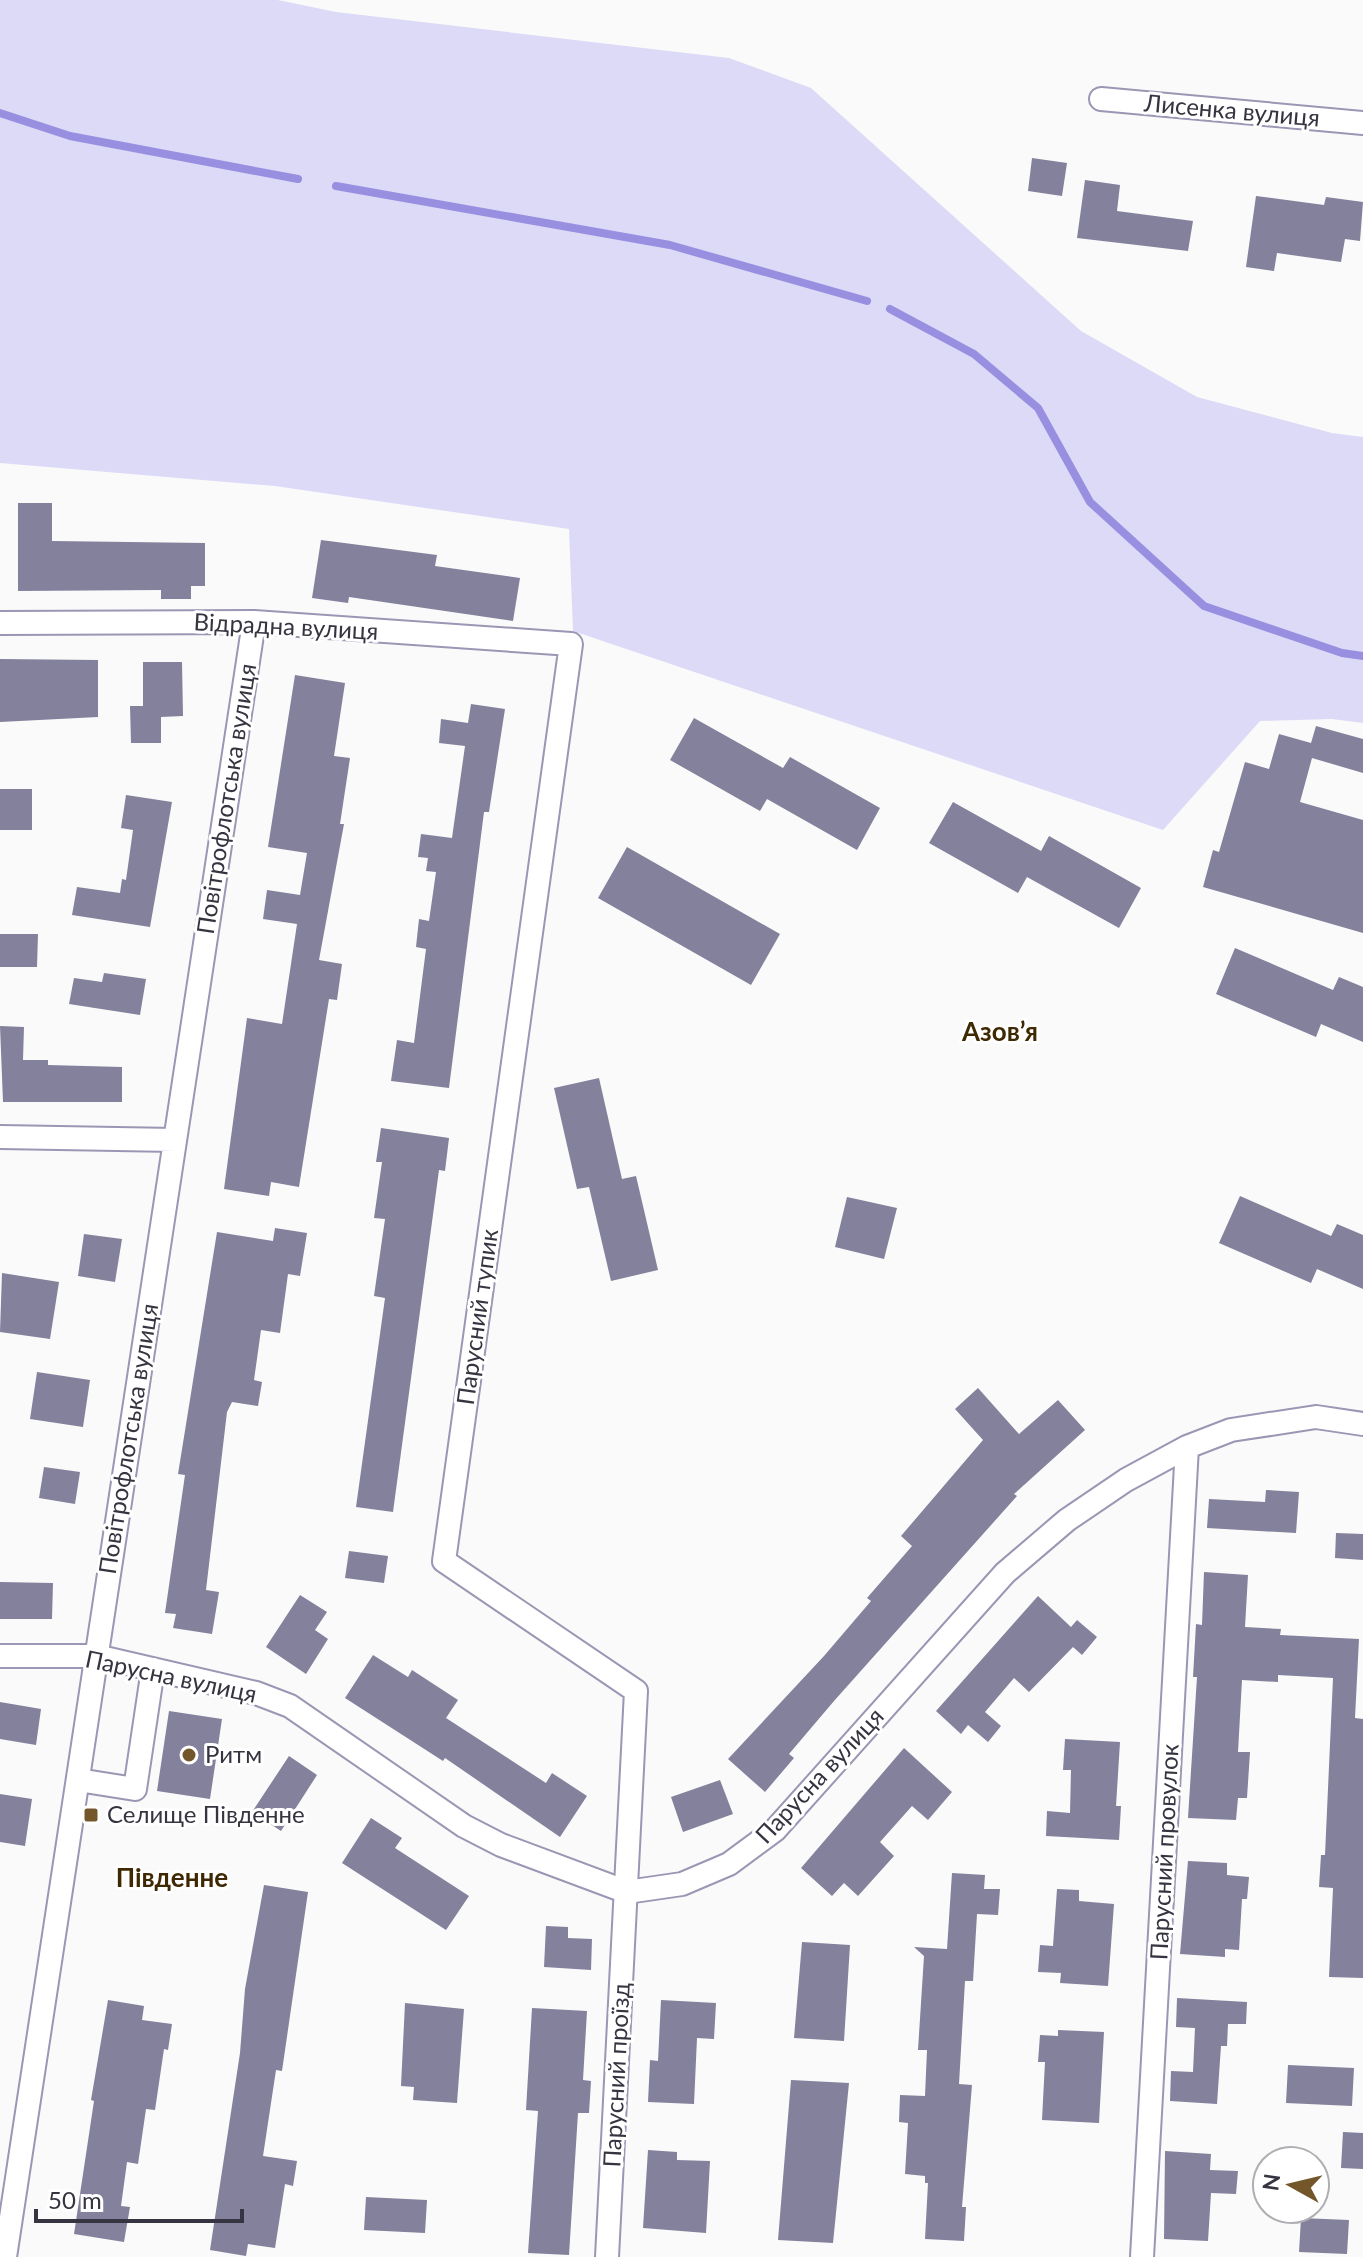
<svg xmlns="http://www.w3.org/2000/svg" width="1363" height="2257" viewBox="0 0 1363 2257" font-family="Lato,sans-serif">
  <style>
    .green { fill: #dcdaf7 }
    .lines { fill: none; stroke-linecap: round; stroke-linejoin: round }
    .stream { stroke: #998fe0; stroke-width: 8 }
    .building { fill: #83819c }
    .street-casing { stroke: #9997b3; stroke-width: 26 }
    .street { stroke: #fff; stroke-width: 22 }
    .poi-dot { fill: #73572a; stroke: #fff; stroke-width: 3 }
    .labels { text-anchor: middle; stroke-width: 6; stroke-linejoin: round; paint-order: stroke }
    .street-label { font-size: 24px; fill: #353440; stroke: #fff }
    .poi-label { font-size: 24px; fill: #353440; stroke: #fff; text-anchor: start }
    .neighbourhood-label { font-size: 26px; font-weight: bold; fill: #3e2902; stroke: #fff }
  </style>
  <rect width="100%" height="100%" fill="#fafafa"/>
  <!-- green -->
  <path class="green" d="M0,0H278L336,12L729,58L811,88L1081,331L1197,397L1332,433L1363,437V723L1332,719L1260,721L1163,830L573,631L569,529L275,486L0,463Z"/>
  <g class="lines">
    <!-- stream -->
    <path class="stream" d="M0,113L70,136L298,179
      M336,186L670,245L867,301
      M890,309L974,354L1038,408L1090,502L1204,606L1342,653L1363,656"/>
  </g>
  <!-- building -->
  <path class="building" d="M1032,158L1067,163L1062,196L1028,191Z
    M1085,180L1120,185L1117,211L1193,221L1188,251L1077,238Z
    M1256,196L1324,205L1326,197L1363,202L1360,241L1345,239L1341,262L1277,253L1274,271L1246,267Z
    M18,503H52V541L205,543V586H191V599H161V590L18,591Z
    M321,540L437,555L435,566L520,578L513,621L349,597L348,603L312,598Z
    M0,659L98,660V717L0,722Z
    M143,662H182L183,716L161,717V743H131L130,706H143Z
    M295,675L345,683L334,756L350,758L340,824H344L319,960L342,964L337,1000L329,999L299,1187L271,1182L269,1196L224,1189L247,1018L282,1024L297,924L263,919L267,890L300,895L307,853L268,847Z
    M471,704L505,709L489,812H484L449,1088L391,1081L397,1040L414,1043L426,949L416,947L419,919L429,921L436,872L426,871L428,858L418,857L421,834L452,838L465,746L439,743L441,719L468,723Z
    M694,718L783,768L790,757L880,808L857,850L767,799L760,811L670,760Z
    M1316,726L1363,739V773L1312,758L1300,802L1363,820V933L1203,887L1213,850L1219,852L1245,762L1269,769L1279,734L1311,743Z
    M0,789H32V830H0Z
    M126,795L172,802L150,927L72,915L77,887L120,893L122,879L126,880L133,830L121,828Z
    M953,802L1041,851L1049,836L1141,888L1119,928L1027,877L1018,893L929,843Z
    M627,847L780,934L751,985L598,898Z
    M0,934H38L37,967H0Z
    M1235,948L1333,990L1339,977L1363,987V1042L1321,1024L1316,1037L1216,994Z
    M104,973L146,979L140,1015L69,1004L74,978L102,982Z
    M0,1026L24,1027L23,1060H48V1065L122,1067V1102H3Z
    M599,1078L622,1179L636,1176L658,1270L611,1281L589,1187L577,1189L554,1088Z
    M381,1128L449,1138L445,1171L439,1170L393,1512L356,1507L385,1298L374,1296L385,1219L374,1218L382,1162H376Z
    M1240,1196L1331,1236L1337,1224L1363,1235V1289L1317,1269L1311,1283L1219,1243Z
    M847,1197L897,1208L884,1259L835,1247Z
    M275,1228L307,1233L300,1276L288,1274L280,1333L261,1330L254,1380L262,1382L258,1406L232,1402L227,1412L206,1590L219,1592L212,1634L173,1628L176,1614L165,1613L185,1475L178,1474L217,1232L273,1241Z
    M84,1234L122,1239L115,1282L78,1276Z
    M2,1273L59,1282L50,1339L0,1332Z
    M37,1372L90,1380L83,1427L30,1419Z
    M978,1388L1019,1434L1058,1400L1085,1430L1014,1494L1017,1496L834,1701L789,1754L794,1758L765,1792L728,1759L824,1656L871,1601L867,1598L912,1546L901,1536L983,1440L955,1409Z
    M44,1467L80,1472L75,1504L39,1498Z
    M1266,1490L1299,1492L1296,1533L1207,1528L1209,1499L1265,1502Z
    M1336,1533L1363,1534V1560L1335,1558Z
    M349,1551L388,1556L384,1583L345,1578Z
    M1204,1572L1248,1575L1245,1627L1281,1629L1280,1635L1359,1639L1355,1718L1363,1719V1978L1329,1977L1333,1888L1319,1887L1321,1855H1325L1333,1678L1278,1675V1682L1242,1680L1238,1752H1250L1247,1798H1238L1236,1820L1188,1818L1197,1677H1193L1196,1624L1202,1625Z
    M0,1582L53,1583L52,1619H0Z
    M300,1595L327,1612L315,1630L328,1639L306,1674L266,1647Z
    M1038,1596L1071,1627L1077,1620L1097,1637L1082,1655L1073,1647L1029,1692L1014,1678L985,1712L1001,1726L988,1742L968,1725L961,1734L936,1711Z
    M373,1655L408,1677L412,1670L458,1700L446,1718L546,1783L552,1773L587,1796L560,1837L445,1758L443,1761L345,1698Z
    M0,1702L41,1709L36,1745L0,1739Z
    M169,1711L222,1719L210,1799L157,1791Z
    M1065,1739L1120,1742L1116,1806H1121L1119,1840L1046,1836L1047,1811L1070,1813L1071,1770H1063Z
    M904,1748L952,1792L928,1820L912,1806L880,1842L894,1856L858,1896L844,1883L832,1896L801,1868Z
    M289,1756L317,1775L281,1831L252,1812Z
    M720,1780L733,1814L683,1832L671,1797Z
    M0,1794L32,1799L25,1846L0,1842Z
    M371,1818L402,1838L395,1848L469,1896L446,1930L342,1863Z
    M1188,1861L1227,1863V1875L1249,1877L1247,1899H1242L1239,1950L1225,1949V1957L1180,1954Z
    M952,1873L985,1875L984,1889H1000L998,1915L977,1914L973,1981H965L959,2084L972,2085L962,2207H966L964,2241L925,2239L928,2183H925V2176L905,2174L908,2123L899,2122L900,2095L925,2096L927,2050H918L924,1956L914,1947L947,1949Z
    M264,1885L308,1892L282,2071L276,2070L263,2156L297,2161L293,2186L285,2184L275,2248L248,2244L246,2256L210,2250L240,2053L245,1989Z
    M1057,1889L1079,1890V1901L1114,1904L1108,1986L1060,1983L1061,1973L1038,1972L1040,1945L1053,1946Z
    M546,1926L568,1927V1938L592,1939L591,1970L544,1967Z
    M802,1942L850,1945L844,2041L794,2038Z
    M1177,1998L1247,2002L1246,2024H1228L1227,2046H1221L1217,2104L1170,2101L1171,2071L1193,2072L1195,2028L1176,2027Z
    M108,2000L144,2006L142,2020L172,2024L168,2050L164,2049L155,2110L146,2109L138,2164L127,2162L121,2206L130,2207L124,2242L74,2234L94,2101L91,2100Z
    M661,2000L716,2003L714,2039L697,2038L694,2104L648,2102L650,2060L658,2061Z
    M405,2003L464,2009L457,2103L413,2100L414,2087L401,2086Z
    M532,2008L587,2011L583,2080L591,2081L589,2113H578L569,2255L528,2253L538,2111L526,2110Z
    M1058,2030L1104,2032L1099,2123L1042,2120L1045,2062H1038L1040,2035L1058,2036Z
    M1288,2065L1354,2068L1352,2106L1286,2103Z
    M791,2080L849,2083L833,2243L778,2240Z
    M1343,2132L1363,2133V2169L1341,2168Z
    M648,2150L677,2152V2160L710,2161L706,2233L643,2228Z
    M1165,2151L1211,2154L1210,2170L1238,2171L1236,2194L1211,2193L1208,2241L1164,2239Z
    M366,2197L427,2200L425,2233L364,2230Z
    M1301,2218L1349,2220L1347,2254L1299,2252Z"/>
  <g class="lines">
    <defs>
      <path id="street" d="M1101,99L1363,123
        M0,623L254,622L571,644L444,1561L636,1691L607,2257
        M0,1137L175,1140
        M0,1656H96L256,1693L290,1706L464,1826L501,1845L627,1892L682,1884L729,1864L775,1830L1005,1573L1067,1520L1126,1480L1187,1447L1231,1430L1316,1417L1363,1424
        M78,1780L135,1789L153,1669
        M5,2257L254,622
        M1142,2257L1187,1447"/>
    </defs>
    <!-- street casing -->
    <use href="#street" class="street-casing"/>
    <!-- street -->
    <use href="#street" class="street"/>
  </g>
  <!-- markers -->
  <g class="poi-dot">
    <circle cx="189" cy="1755" r="8"/>
    <rect x="83" y="1807" width="16" height="16" rx="4"/>
  </g>
  <g class="labels">
    <!-- street labels -->
    <g class="street-label">
      <text transform="translate(1232 111) rotate(5)" y="8">Лисенка вулиця</text>
      <text transform="translate(286 627) rotate(3)" y="8">Відрадна вулиця</text>
      <text transform="translate(227 799) rotate(-81)" y="8">Повітрофлотська вулиця</text>
      <text transform="translate(478 1317) rotate(-82)" y="8">Парусний тупик</text>
      <text transform="translate(129 1439) rotate(-81)" y="8">Повітрофлотська вулиця</text>
      <text transform="translate(171 1677) rotate(12)" y="8">Парусна вулиця</text>
      <text transform="translate(820 1776) rotate(-47)" y="8">Парусна вулиця</text>
      <text transform="translate(1165 1852) rotate(-87)" y="8">Парусний провулок</text>
      <text transform="translate(617 2075) rotate(-87)" y="8">Парусний проїзд</text>
    </g>
    <!-- poi labels -->
    <g class="poi-label">
      <text x="205" y="1763">Ритм</text>
      <text x="107" y="1823">Селище Південне</text>
    </g>
    <!-- neighbourhood labels -->
    <g class="neighbourhood-label">
      <text x="1000" y="1041">Азов’я</text>
      <text x="172" y="1887">Південне</text>
    </g>
  </g>
  <!-- north arrow -->
  <g transform="translate(1291 2185) rotate(278)"><circle r="38" fill="#ffffff" stroke="#aeaeb3" stroke-width="2"/>
  <path d="M0-6L14 30L0 20L-14 30Z" fill="#73572a"/>
  <text y="-12" font-size="22" font-weight="bold" text-anchor="middle" fill="#353440">N</text>
  </g>
  <!-- scale -->
  <path d="M36 2209v12h206v-12" fill="none" stroke="#353440" stroke-width="4"/>
  <text x="48" y="2209" font-size="24" fill="#353440" stroke="#ffffff" stroke-width="6" paint-order="stroke">50 m</text>
</svg>
